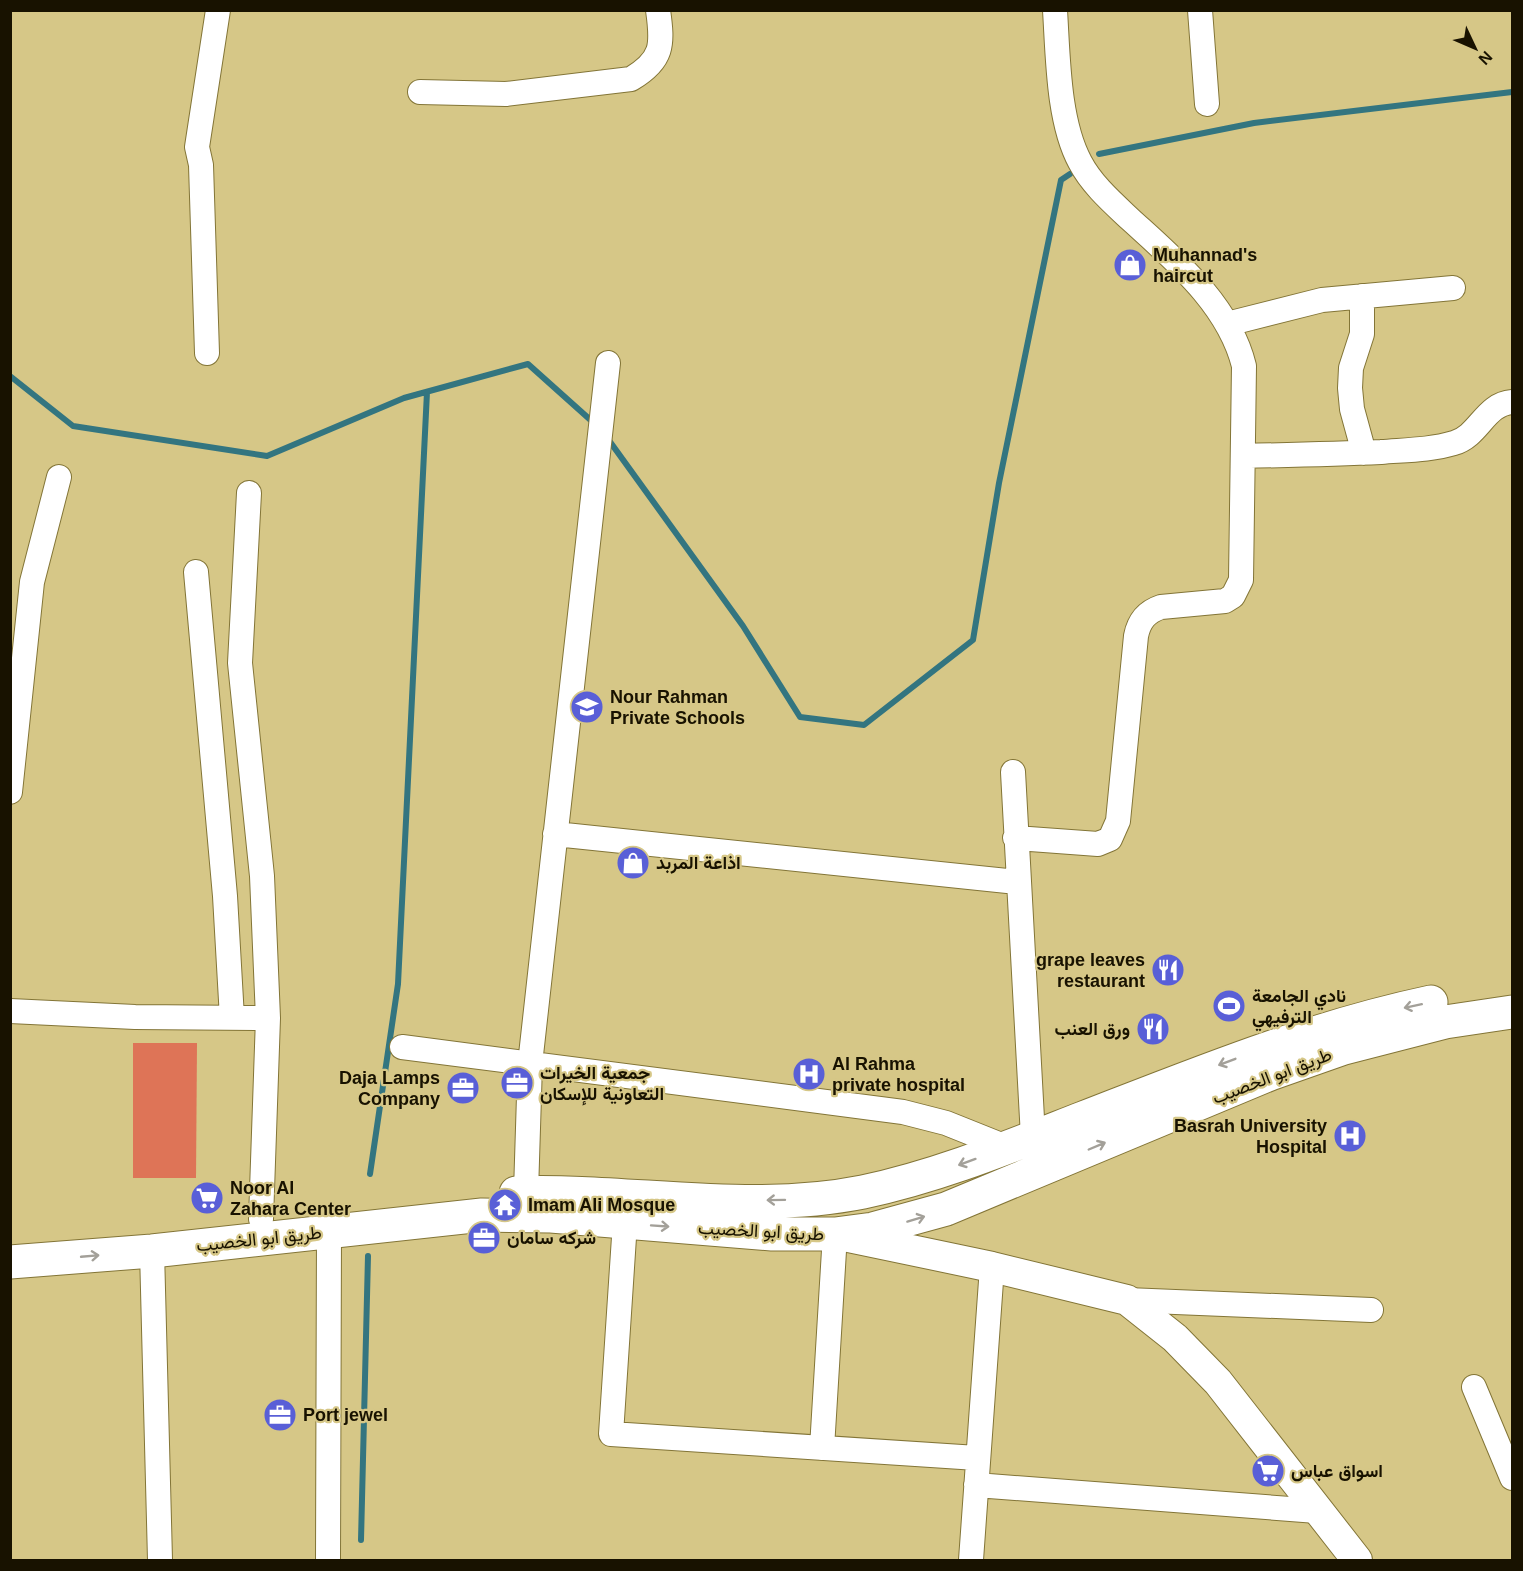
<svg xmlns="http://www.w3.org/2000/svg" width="1523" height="1571" viewBox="0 0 1523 1571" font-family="Helvetica,Vazirmatn,sans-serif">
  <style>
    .green { fill: #de7457 }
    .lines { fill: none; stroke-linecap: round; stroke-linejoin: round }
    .stream { stroke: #337580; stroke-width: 6 }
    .minor-casing { stroke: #837537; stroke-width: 26 }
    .tertiary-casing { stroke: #837537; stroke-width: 32 }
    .primary-casing { stroke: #837537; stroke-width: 35 }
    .minor { stroke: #fff; stroke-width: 24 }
    .tertiary { stroke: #fff; stroke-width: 30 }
    .primary { stroke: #fff; stroke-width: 33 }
    .oneway { stroke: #a3a099 }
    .labels { text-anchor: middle; stroke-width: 4.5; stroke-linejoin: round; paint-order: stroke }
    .poi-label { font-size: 18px; font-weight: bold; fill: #181200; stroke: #d6c787; text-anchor: start }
    .street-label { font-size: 18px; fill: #181200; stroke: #d6c787 }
  </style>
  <rect width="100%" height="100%" fill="#d6c787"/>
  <!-- green -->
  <path class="green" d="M133,1043H197L196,1178H133Z"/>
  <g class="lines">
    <!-- stream -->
    <path class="stream" d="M1099,154L1254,123L1512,92
      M10,376L73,426L267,456L404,398L528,364L595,424
      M608,439L743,626L800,717L864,725L973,640L999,483L1061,180L1070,174
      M370,1174L398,984L427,392
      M361,1540L368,1256"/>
    <defs>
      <path id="minor" d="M1200,10L1207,104
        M420,92L506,94L631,79C663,60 663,45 658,10
        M1362,296V334L1351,368L1350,388L1352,409L1364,453
        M1227,324L1322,300L1453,288
        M207,353L201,165L197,147L218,10
        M1243,456C1289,455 1335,454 1381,452C1406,450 1431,450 1454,443C1479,436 1485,404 1512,402
        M249,493L240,663L262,876L268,1018L261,1219
        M196,572L225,896L232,1018
        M1013,772L1033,1137
        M10,792L32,582L59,477
        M555,834L1017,882
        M1015,838L1098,844L1110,839L1118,821L1136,636C1139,621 1146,612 1161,607L1225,601L1233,596L1241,580L1244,366C1229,305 1176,261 1131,220C1113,203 1092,185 1080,162C1058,121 1058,57 1055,10
        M10,1011L135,1017L268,1018
        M402,1047L903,1112L946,1123L1006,1147
        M526,1192L530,1064L608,363
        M626,1207L611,1434L977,1458
        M152,1251L160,1560
        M1127,1300L1371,1310
        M1474,1387L1512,1478
        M822,1448L835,1234
        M976,1485L1317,1511
        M328,1560L329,1232
        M971,1560L992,1267"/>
      <path id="tertiary" d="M844,1236L992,1267L1127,1300L1175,1338L1218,1382L1357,1560"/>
      <path id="primary" d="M516,1193C630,1189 749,1215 863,1192C939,1176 1011,1146 1083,1118C1199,1073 1309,1028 1431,1002
        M10,1262L152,1251L482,1215L551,1216L772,1234H835L873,1229L946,1209L1270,1074L1344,1048L1445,1022L1512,1012"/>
    </defs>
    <!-- minor casing -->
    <use href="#minor" class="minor-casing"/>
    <!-- tertiary casing -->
    <use href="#tertiary" class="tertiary-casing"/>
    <!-- primary casing -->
    <use href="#primary" class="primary-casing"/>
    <!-- minor -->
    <use href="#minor" class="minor"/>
    <!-- tertiary -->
    <use href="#tertiary" class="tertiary"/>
    <!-- primary -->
    <use href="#primary" class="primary"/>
  </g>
  <!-- one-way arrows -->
  <defs><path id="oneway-shaft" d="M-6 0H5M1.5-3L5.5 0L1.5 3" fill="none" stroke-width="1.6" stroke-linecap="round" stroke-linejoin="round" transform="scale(1.5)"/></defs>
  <g class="oneway">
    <use href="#oneway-shaft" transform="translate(1413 1006) rotate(168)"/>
    <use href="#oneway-shaft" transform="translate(1227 1062) rotate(159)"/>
    <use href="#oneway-shaft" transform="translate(1097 1146) rotate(-23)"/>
    <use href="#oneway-shaft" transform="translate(967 1162) rotate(160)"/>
    <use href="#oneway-shaft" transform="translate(776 1200) rotate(179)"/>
    <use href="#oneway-shaft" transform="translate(916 1219) rotate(-17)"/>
    <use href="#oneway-shaft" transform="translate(660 1226) rotate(4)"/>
    <use href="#oneway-shaft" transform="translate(90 1256) rotate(-5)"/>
  </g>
  <!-- icons -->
  <defs>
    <symbol id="shop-disc" viewBox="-11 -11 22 22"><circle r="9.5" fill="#595fd7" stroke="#d6c787"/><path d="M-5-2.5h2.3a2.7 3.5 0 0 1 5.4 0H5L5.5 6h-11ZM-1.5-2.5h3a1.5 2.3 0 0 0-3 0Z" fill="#fff"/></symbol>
    <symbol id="school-disc" viewBox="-11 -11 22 22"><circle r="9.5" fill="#595fd7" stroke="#d6c787"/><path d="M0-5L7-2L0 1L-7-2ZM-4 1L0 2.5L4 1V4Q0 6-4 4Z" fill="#fff"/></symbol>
    <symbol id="restaurant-disc" viewBox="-11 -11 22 22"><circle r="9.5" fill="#595fd7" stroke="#d6c787"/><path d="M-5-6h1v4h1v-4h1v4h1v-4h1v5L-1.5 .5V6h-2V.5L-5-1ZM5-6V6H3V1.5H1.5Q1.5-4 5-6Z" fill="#fff"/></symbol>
    <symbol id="stadium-disc" viewBox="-11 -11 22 22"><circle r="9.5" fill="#595fd7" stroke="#d6c787"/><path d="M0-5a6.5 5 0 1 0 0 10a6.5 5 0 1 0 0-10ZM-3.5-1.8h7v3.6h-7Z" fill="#fff"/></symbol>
    <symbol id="hospital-disc" viewBox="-11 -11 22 22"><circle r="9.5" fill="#595fd7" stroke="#d6c787"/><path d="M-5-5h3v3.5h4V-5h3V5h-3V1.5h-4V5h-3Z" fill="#fff"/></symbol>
    <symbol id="office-disc" viewBox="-11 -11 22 22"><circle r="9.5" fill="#595fd7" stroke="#d6c787"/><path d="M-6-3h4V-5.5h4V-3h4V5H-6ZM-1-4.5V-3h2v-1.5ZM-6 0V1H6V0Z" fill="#fff"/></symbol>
    <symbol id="supermarket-disc" viewBox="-11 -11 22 22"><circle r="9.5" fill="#595fd7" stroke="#d6c787"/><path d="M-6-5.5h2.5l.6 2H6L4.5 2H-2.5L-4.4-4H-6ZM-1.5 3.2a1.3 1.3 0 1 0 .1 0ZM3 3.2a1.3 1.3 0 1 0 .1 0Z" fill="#fff"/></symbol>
    <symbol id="temple-disc" viewBox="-11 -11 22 22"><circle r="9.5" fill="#595fd7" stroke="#d6c787"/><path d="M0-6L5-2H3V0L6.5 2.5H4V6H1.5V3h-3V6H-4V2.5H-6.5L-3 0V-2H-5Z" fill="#fff"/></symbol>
  </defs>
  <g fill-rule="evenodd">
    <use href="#shop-disc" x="1111" y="246" width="38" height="38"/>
    <use href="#school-disc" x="568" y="688" width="38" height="38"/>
    <use href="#shop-disc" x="614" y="844" width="38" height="38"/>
    <use href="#restaurant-disc" x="1149" y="951" width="38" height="38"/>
    <use href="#stadium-disc" x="1210" y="987" width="38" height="38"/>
    <use href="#restaurant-disc" x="1134" y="1010" width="38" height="38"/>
    <use href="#hospital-disc" x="790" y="1055" width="38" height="38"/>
    <use href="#office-disc" x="498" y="1064" width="38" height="38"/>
    <use href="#office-disc" x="444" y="1069" width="38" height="38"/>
    <use href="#hospital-disc" x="1331" y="1117" width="38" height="38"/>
    <use href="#supermarket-disc" x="188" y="1179" width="38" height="38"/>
    <use href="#temple-disc" x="486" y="1186" width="38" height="38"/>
    <use href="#office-disc" x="465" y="1219" width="38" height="38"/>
    <use href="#office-disc" x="261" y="1396" width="38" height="38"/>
    <use href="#supermarket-disc" x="1249" y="1452" width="38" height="38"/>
  </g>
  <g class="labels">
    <!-- poi labels -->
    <g class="poi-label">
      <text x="1153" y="261">Muhannad's<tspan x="1153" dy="21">haircut</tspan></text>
      <text x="610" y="703">Nour Rahman<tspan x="610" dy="21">Private Schools</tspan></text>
      <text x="656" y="869">اذاعة المربد</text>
      <text x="1145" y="966" text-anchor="end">grape leaves<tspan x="1145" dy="21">restaurant</tspan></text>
      <text x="1252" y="1002">نادي الجامعة<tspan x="1252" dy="21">الترفيهي</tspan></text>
      <text x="1130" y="1035" text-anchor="end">ورق العنب</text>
      <text x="832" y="1070">Al Rahma<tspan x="832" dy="21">private hospital</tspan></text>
      <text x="540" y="1079">جمعية الخيرات<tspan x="540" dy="21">التعاونية للإسكان</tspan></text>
      <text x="440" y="1084" text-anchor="end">Daja Lamps<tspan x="440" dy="21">Company</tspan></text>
      <text x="1327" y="1132" text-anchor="end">Basrah University<tspan x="1327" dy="21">Hospital</tspan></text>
      <text x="230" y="1194">Noor Al<tspan x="230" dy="21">Zahara Center</tspan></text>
      <text x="528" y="1211">Imam Ali Mosque</text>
      <text x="507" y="1244">شركه سامان</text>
      <text x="303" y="1421">Port jewel</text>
      <text x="1291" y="1477">اسواق عباس</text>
    </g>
    <!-- street labels -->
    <g class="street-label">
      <text transform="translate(1272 1076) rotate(-21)" y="6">طريق ابو الخصيب</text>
      <text transform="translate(761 1231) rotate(3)" y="6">طريق ابو الخصيب</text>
      <text transform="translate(259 1239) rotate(-6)" y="6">طريق ابو الخصيب</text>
    </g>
  </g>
  <!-- border -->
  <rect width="1523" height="1571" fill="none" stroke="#181200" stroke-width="24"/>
  <!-- north arrow -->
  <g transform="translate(1475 48) rotate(134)" stroke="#d6c787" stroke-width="4.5" paint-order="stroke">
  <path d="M0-4.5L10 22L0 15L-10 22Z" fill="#181200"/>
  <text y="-9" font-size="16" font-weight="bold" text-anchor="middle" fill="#181200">N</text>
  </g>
</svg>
